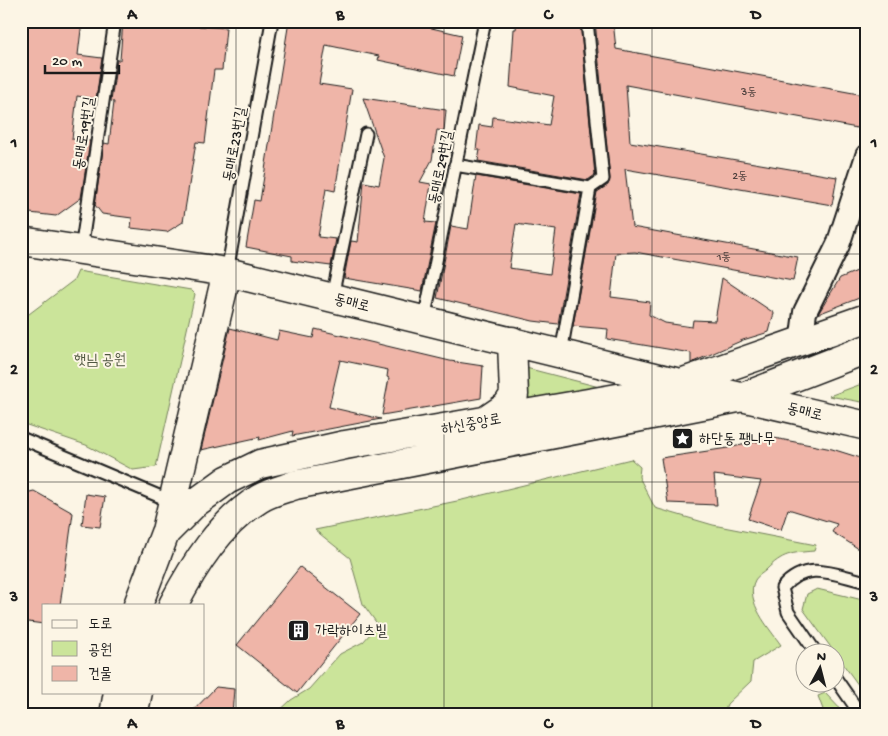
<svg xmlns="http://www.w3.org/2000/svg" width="888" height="736" viewBox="0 0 888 736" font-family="'Gochi Hand','Poor Story',sans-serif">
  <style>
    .green { fill: #cbe49a; stroke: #74805b }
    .building { fill: #efb5a8; stroke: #1c1c1c; fill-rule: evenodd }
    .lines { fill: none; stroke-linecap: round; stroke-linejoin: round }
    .lane-casing { stroke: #1c1c1c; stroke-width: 15 }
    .street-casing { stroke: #1c1c1c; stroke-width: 26 }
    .secondary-casing { stroke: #1c1c1c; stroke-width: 31 }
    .lane { stroke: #fcf5e5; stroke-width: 11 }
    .street { stroke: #fcf5e5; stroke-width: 22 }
    .secondary { stroke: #fcf5e5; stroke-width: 28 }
    .grid { fill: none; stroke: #1c1c1c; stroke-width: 1; stroke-opacity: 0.55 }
    .labels { text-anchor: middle; stroke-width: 4; stroke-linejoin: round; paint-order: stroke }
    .number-label { font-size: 12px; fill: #51423f }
    .street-label { font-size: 15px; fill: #1c1c1c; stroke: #fcf5e5 }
    .park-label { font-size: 15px; fill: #515842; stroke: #fcf5e5 }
    .poi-label { font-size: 15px; fill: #1c1c1c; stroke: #fcf5e5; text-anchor: start }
    .neatline { fill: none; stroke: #1c1c1c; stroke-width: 2 }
    .grid-label { font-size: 16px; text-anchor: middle; font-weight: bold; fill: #1c1c1c }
  </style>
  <rect width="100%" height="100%" fill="#fcf5e5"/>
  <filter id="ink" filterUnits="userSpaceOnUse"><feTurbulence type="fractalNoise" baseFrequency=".02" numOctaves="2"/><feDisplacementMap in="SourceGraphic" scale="10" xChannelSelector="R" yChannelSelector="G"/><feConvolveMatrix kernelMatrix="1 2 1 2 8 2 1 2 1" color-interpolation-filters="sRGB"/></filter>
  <g filter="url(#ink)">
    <!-- green -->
    <path class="green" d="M78,271L191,290L195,294L156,467L133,470L86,445L21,423V320L74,280Z
      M526,368L607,389L524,407Z
      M867,382V403L829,396Z
      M631,459L640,467L639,477L655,508L713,525L816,545L814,551C791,553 783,553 766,570C763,573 757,576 755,580C744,601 770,629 781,645L753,662L751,681L727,704L724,715H275L291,700L309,689L340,654L363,642L378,625L363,604L350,558L315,530L462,500Z
      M817,589L867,601V697L803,609L807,594Z
      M825,693L846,715H825L818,696Z"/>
    <!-- building -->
    <path class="building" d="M25,21H82L78,55L102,58L96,99L77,96L72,139L90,141L81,198L56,216L21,212V56Z
      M123,21L226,28L222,70H214L205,143L196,142L183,222L167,232L131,228L132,218L102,214L95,205L104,143L109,144L114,102L111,101L117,60H120Z
      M289,21H401L462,35L454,76L378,60L379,56L326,45L319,84L352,89L335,191L326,189L318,237L336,239L331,266L292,261V256L246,247L254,200L260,201Z
      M517,21H580L595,175L588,180L478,161L480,150H476L479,125L492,127L493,117L549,125L554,96L510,87L514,29H516Z
      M595,21H613L616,49L864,95L857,128L626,85L630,142L837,177L832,205L625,169L632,227L798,257L793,281L635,252L616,253L611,297L650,302L649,315L665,323L692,327L693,320L715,321L722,278L774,313L769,332L743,340L691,363V353L607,339L608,329L573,326L597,192L608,185L610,179Z
      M363,98L446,110L444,131L437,130L432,160L420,182L431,184L425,222L436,223L422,291L344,278L351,241L358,242L364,182L379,185L384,158Z
      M476,176L581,194L558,324L533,321L437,298L451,226L468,229ZM516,224L556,230L550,274L509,268Z
      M867,267V295L818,314L840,278Z
      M230,328L277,340L279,331L313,338L315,329L450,361L483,366L481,398L382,415L389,378L387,377L388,370L340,360L329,407L381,419L292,436L293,431L259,440L260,437L201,450Z
      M774,438L832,449L867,460V554L832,532L837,524L788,509L781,530L748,519L761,481L714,475L717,505L668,503L661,458L728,448Z
      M34,491L73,513L60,605H44V624L21,621V494Z
      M86,494L105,497L100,527L82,525Z
      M300,567L360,614L297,693L237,645Z
      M216,687L234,689L232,715H189Z"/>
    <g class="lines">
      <defs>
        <path id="lane" d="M455,165L590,188
          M81,250L115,21
          M227,272L272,21
          M332,297L366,134
          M424,320L485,21
          M561,353L590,188L603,179L587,21
          M21,438L173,502
          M817,654L788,612L782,588C807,559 835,575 867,582
          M836,679L861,715"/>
        <path id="street" d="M805,340L802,336L805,312L838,245L867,156"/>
        <path id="secondary" d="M21,241L227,272L680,383L867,426
          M485,421L507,406L514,395L512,341
          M166,531L227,272
          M138,605L165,533L194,504L227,480L260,464L345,445L658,391L867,318
          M173,605C194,565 220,523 259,499C270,492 284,489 295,485L743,397L867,349
          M114,715L118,692
          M133,715L138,692"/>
      </defs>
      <!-- lane casing -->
      <use href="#lane" class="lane-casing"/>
      <!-- street casing -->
      <use href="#street" class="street-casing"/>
      <!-- secondary casing -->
      <use href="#secondary" class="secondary-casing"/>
      <!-- lane -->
      <use href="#lane" class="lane"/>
      <!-- street -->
      <use href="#street" class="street"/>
      <!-- secondary -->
      <use href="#secondary" class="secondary"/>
    </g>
  </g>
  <!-- grid -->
  <path class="grid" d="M236,21V715M444,21V715M652,21V715M21,254H867M21,482H867"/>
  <!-- icons -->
  <defs>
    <symbol id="sight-square" viewBox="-11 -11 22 22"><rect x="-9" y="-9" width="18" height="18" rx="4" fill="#1c1c1c" stroke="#fcf5e5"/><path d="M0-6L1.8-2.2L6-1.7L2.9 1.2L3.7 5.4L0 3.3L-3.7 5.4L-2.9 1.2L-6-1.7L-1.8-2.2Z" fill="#fff"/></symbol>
    <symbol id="building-square" viewBox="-11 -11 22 22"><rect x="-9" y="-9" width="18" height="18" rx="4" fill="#1c1c1c" stroke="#fcf5e5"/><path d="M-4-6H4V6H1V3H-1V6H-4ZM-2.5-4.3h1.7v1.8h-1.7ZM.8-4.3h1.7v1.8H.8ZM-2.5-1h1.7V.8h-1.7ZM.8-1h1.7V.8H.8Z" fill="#fff"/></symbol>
  </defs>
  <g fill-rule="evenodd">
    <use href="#sight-square" x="670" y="426" width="25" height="25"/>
    <use href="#building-square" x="286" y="618" width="25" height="25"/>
  </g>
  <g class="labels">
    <!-- number labels -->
    <g class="number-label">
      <text x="749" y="95">3동</text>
      <text x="740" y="179">2동</text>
      <text x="724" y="260">1동</text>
    </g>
    <!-- street labels -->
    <g class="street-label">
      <text transform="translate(83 133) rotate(-81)" y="5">동매로19번길</text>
      <text transform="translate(234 144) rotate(-80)" y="5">동매로23번길</text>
      <text transform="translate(440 167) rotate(-79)" y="5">동매로29번길</text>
      <text transform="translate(352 302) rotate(14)" y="5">동매로</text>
      <text transform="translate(805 411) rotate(13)" y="5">동매로</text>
      <text transform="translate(471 423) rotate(-10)" y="5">하신중앙로</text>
    </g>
    <!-- park labels -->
    <g class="park-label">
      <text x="100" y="364">햇님 공원</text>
    </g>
    <!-- poi labels -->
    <g class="poi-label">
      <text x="699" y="443">하단동 팽나무</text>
      <text x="315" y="635">가락하이츠빌</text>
    </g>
  </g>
  <!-- margin -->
  <rect width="888" height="736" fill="none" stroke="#fcf5e5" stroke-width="55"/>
  <!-- legend -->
  <rect x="42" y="604" width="162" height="90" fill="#fcf5e5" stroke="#a29e95"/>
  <rect x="52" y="620" width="25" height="8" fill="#fcf5e5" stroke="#a29e95"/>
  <text x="88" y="628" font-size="15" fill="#1c1c1c">도로</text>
  <rect x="52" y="641" width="25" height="15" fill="#cbe49a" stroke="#a29e95"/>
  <text x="88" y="654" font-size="15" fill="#1c1c1c">공원</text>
  <rect x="52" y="666" width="25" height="15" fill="#efb5a8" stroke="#a29e95"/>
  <text x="88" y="678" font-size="15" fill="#1c1c1c">건물</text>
  <!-- north arrow -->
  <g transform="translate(820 668) rotate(7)"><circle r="24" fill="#fcf5e5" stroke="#a29e95"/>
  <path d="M0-4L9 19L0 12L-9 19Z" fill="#1c1c1c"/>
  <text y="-8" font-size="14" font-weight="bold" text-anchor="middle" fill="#1c1c1c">N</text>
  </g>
  <!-- scale -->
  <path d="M45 65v8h74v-8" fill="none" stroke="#1c1c1c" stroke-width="2.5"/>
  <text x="52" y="65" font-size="15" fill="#1c1c1c" stroke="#fcf5e5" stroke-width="4" paint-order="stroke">20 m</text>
  <rect x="28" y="28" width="832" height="680" class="neatline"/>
  <g class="grid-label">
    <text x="132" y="19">A</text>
    <text x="340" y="19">B</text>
    <text x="548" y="19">C</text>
    <text x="756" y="19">D</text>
    <text x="14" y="147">1</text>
    <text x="874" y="147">1</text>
    <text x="14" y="374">2</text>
    <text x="874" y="374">2</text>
    <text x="14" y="601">3</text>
    <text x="874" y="601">3</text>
    <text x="132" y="728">A</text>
    <text x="340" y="728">B</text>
    <text x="548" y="728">C</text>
    <text x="756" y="728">D</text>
  </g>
</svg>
